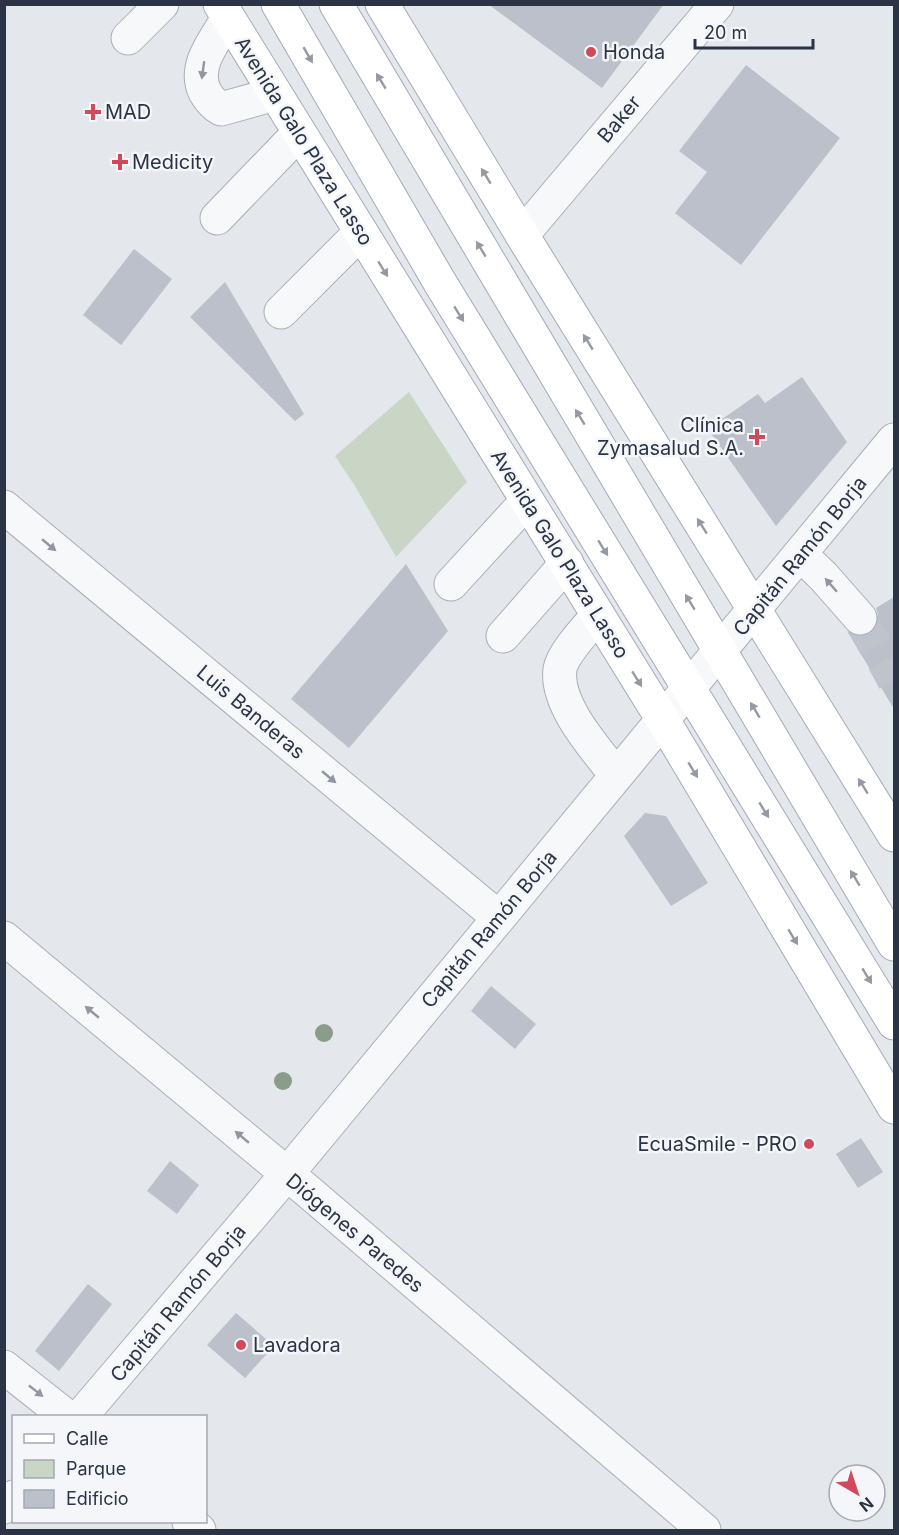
<svg xmlns="http://www.w3.org/2000/svg" width="899" height="1535" viewBox="0 0 899 1535" font-family="Inter,sans-serif">
  <style>
    .green { fill: #c9d6c5 }
    .building { fill: #bbc0ca }
    .lines { fill: none; stroke-linecap: round; stroke-linejoin: round }
    .minor-tunnel { stroke: #bfc3cb; stroke-width: 33; stroke-dasharray: 33 16; stroke-linecap: butt }
    .minor-casing { stroke: #a9aeb7; stroke-width: 35 }
    .major-casing { stroke: #a3abb8; stroke-width: 35 }
    .minor { stroke: #f7f8fa; stroke-width: 33 }
    .major { stroke: #fff; stroke-width: 33 }
    .tree { fill: #899d89 }
    .oneway { fill: #959aa2 }
    .oneway2 { fill: #9196a0 }
    .poi-dot { fill: #d1495b; stroke: #f4f6f9; stroke-width: 2 }
    .labels { text-anchor: middle; stroke-width: 5; stroke-linejoin: round; paint-order: stroke }
    .poi-label { font-size: 20px; fill: #2b3445; stroke: #f4f6f9; text-anchor: start }
    .street-label { font-size: 20px; fill: #2b3445; stroke: #f4f6f9 }
  </style>
  <rect width="100%" height="100%" fill="#e4e7ec"/>
  <!-- green -->
  <path class="green" d="M409,392L467,482L396,557L355,486L335,456Z"/>
  <!-- building -->
  <path class="building" d="M488,4H664L602,88Z
    M746,65L840,138L741,265L675,213L707,172L679,151Z
    M134,249L172,279L121,345L83,315Z
    M225,282L304,414L295,421L190,317Z
    M802,377L847,442L776,526L708,429L758,394L765,403Z
    M406,564L448,631L349,748L291,699Z
    M894,597V709L847,631L855,636H863L872,632L878,623V615L876,608Z
    M645,813L666,816L708,883L671,906L624,836Z
    M491,986L536,1024L515,1049L471,1011Z
    M861,1138L883,1172L858,1188L836,1154Z
    M170,1161L199,1185L177,1214L147,1191Z
    M88,1284L112,1304L59,1371L35,1351Z
    M236,1313L274,1346L245,1378L207,1345Z"/>
  <g class="lines">
    <!-- minor-tunnel -->
    <path class="minor-tunnel" d="M860,618L894,681"/>
    <defs>
      <path id="minor" d="M228,18C216,39 192,66 205,92C209,99 214,105 221,109L275,94
        M128,38L162,4
        M217,218L299,133
        M522,235L717,4
        M281,312L361,232
        M4,507L498,917
        M801,555L823,576L860,618
        M451,584L527,501
        M598,615C587,628 563,653 560,669C555,705 596,749 616,775
        M503,636L567,563
        M4,938L310,1193L704,1530
        M4,1367L66,1416
        M81,1416L287,1174L894,440
        M4,1507L14,1497
        M189,1522L199,1530"/>
      <path id="major" d="M220,4L663,720L894,1107
        M278,4L439,281L894,1023
        M336,4L894,944
        M382,4L522,235L894,835"/>
    </defs>
    <!-- minor casing -->
    <use href="#minor" class="minor-casing"/>
    <!-- major casing -->
    <use href="#major" class="major-casing"/>
    <!-- minor -->
    <use href="#minor" class="minor"/>
    <!-- major -->
    <use href="#major" class="major"/>
  </g>
  <!-- trees -->
  <g class="tree">
    <circle cx="324" cy="1033" r="9"/>
    <circle cx="283" cy="1081" r="9"/>
  </g>
  <!-- one-way arrows -->
  <defs><path id="oneway-solid" d="M-6-.8H1V-3.2L6.5 0L1 3.2V.8H-6Z" transform="scale(1.5)"/></defs>
  <g class="oneway">
    <use href="#oneway-solid" transform="translate(308 55) rotate(60)"/>
    <use href="#oneway-solid" transform="translate(381 81) rotate(-121)"/>
    <use href="#oneway-solid" transform="translate(486 176) rotate(-121)"/>
    <use href="#oneway-solid" transform="translate(481 249) rotate(-121)"/>
    <use href="#oneway-solid" transform="translate(383 269) rotate(58)"/>
    <use href="#oneway-solid" transform="translate(459 314) rotate(58)"/>
    <use href="#oneway-solid" transform="translate(588 342) rotate(-122)"/>
    <use href="#oneway-solid" transform="translate(580 417) rotate(-121)"/>
    <use href="#oneway-solid" transform="translate(702 526) rotate(-122)"/>
    <use href="#oneway-solid" transform="translate(603 548) rotate(58)"/>
    <use href="#oneway-solid" transform="translate(690 602) rotate(-121)"/>
    <use href="#oneway-solid" transform="translate(637 679) rotate(58)"/>
    <use href="#oneway-solid" transform="translate(755 710) rotate(-121)"/>
    <use href="#oneway-solid" transform="translate(693 770) rotate(59)"/>
    <use href="#oneway-solid" transform="translate(863 786) rotate(-122)"/>
    <use href="#oneway-solid" transform="translate(764 810) rotate(58)"/>
    <use href="#oneway-solid" transform="translate(855 878) rotate(-121)"/>
    <use href="#oneway-solid" transform="translate(793 937) rotate(59)"/>
    <use href="#oneway-solid" transform="translate(867 976) rotate(59)"/>
  </g>
  <g class="oneway2">
    <use href="#oneway-solid" transform="translate(203 70) rotate(98)"/>
    <use href="#oneway-solid" transform="translate(49 545) rotate(40)"/>
    <use href="#oneway-solid" transform="translate(831 585) rotate(-131)"/>
    <use href="#oneway-solid" transform="translate(329 777) rotate(40)"/>
    <use href="#oneway-solid" transform="translate(92 1012) rotate(-140)"/>
    <use href="#oneway-solid" transform="translate(242 1137) rotate(-140)"/>
    <use href="#oneway-solid" transform="translate(36 1391) rotate(38)"/>
  </g>
  <!-- markers -->
  <g class="poi-dot">
    <circle cx="591" cy="52" r="6"/>
    <path d="M90 103h6v6h6v6h-6v6h-6v-6h-6v-6h6z"/>
    <path d="M117 153h6v6h6v6h-6v6h-6v-6h-6v-6h6z"/>
    <path d="M754 428h6v6h6v6h-6v6h-6v-6h-6v-6h6z"/>
    <circle cx="809" cy="1144" r="6"/>
    <circle cx="241" cy="1345" r="6"/>
  </g>
  <g class="labels">
    <!-- poi labels -->
    <g class="poi-label">
      <text x="603" y="59">Honda</text>
      <text x="105" y="119">MAD</text>
      <text x="132" y="169">Medicity</text>
      <text x="744" y="432" text-anchor="end">Clínica<tspan x="744" dy="23">Zymasalud S.A.</tspan></text>
      <text x="797" y="1151" text-anchor="end">EcuaSmile - PRO</text>
      <text x="253" y="1352">Lavadora</text>
    </g>
    <!-- street labels -->
    <g class="street-label">
      <text transform="translate(619 119) rotate(-50)" y="7">Baker</text>
      <text transform="translate(304 141) rotate(58)" y="7">Avenida Galo Plaza Lasso</text>
      <text transform="translate(560 554) rotate(58)" y="7">Avenida Galo Plaza Lasso</text>
      <text transform="translate(800 556) rotate(-51)" y="7">Capitán Ramón Borja</text>
      <text transform="translate(251 712) rotate(40)" y="7">Luis Banderas</text>
      <text transform="translate(489 929) rotate(-50)" y="7">Capitán Ramón Borja</text>
      <text transform="translate(355 1233) rotate(40)" y="7">Diógenes Paredes</text>
      <text transform="translate(178 1303) rotate(-50)" y="7">Capitán Ramón Borja</text>
    </g>
  </g>
  <!-- border -->
  <rect width="899" height="1535" fill="none" stroke="#2b3445" stroke-width="12"/>
  <!-- legend -->
  <rect x="12" y="1415" width="195" height="108" fill="#f4f6f9" stroke="#a4a8b1" stroke-width="1.5"/>
  <rect x="24" y="1434" width="30" height="9" fill="#ffffff" stroke="#a4a8b1" stroke-width="1.5"/>
  <text x="66" y="1445" font-size="18" fill="#2b3445">Calle</text>
  <rect x="24" y="1460" width="30" height="18" fill="#c9d6c5" stroke="#a4a8b1" stroke-width="1.5"/>
  <text x="66" y="1475" font-size="18" fill="#2b3445">Parque</text>
  <rect x="24" y="1490" width="30" height="18" fill="#bbc0ca" stroke="#a4a8b1" stroke-width="1.5"/>
  <text x="66" y="1505" font-size="18" fill="#2b3445">Edificio</text>
  <!-- north arrow -->
  <g transform="translate(857 1493) rotate(141)"><circle r="28" fill="#f4f6f9" stroke="#a4a8b1" stroke-width="1.5"/>
  <path d="M0-4.5L10 22L0 15L-10 22Z" fill="#d1495b"/>
  <text y="-9" font-size="16" font-weight="bold" text-anchor="middle" fill="#2b3445">N</text>
  </g>
  <!-- scale -->
  <path d="M695 39v9h118v-9" fill="none" stroke="#2b3445" stroke-width="3"/>
  <text x="704" y="39" font-size="18" fill="#2b3445" stroke="#f4f6f9" stroke-width="4.5" paint-order="stroke">20 m</text>
</svg>
